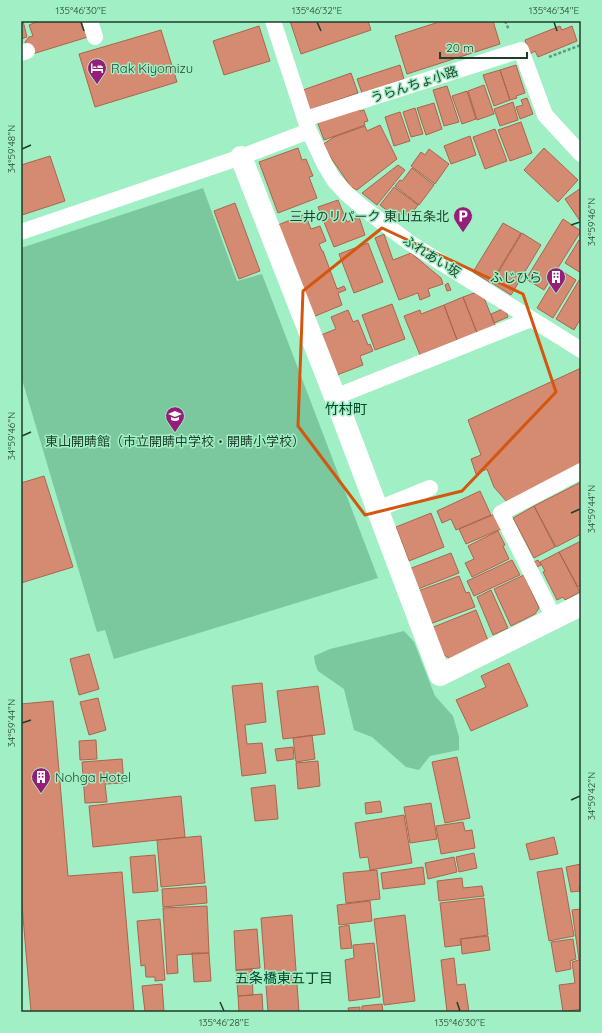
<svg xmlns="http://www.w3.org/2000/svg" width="602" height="1033" viewBox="0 0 602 1033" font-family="Quicksand,'Noto Sans JP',sans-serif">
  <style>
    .green { fill: #7bc79e }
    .building { fill: #d58b72; stroke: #ab644d }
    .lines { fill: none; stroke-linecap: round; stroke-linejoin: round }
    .path { stroke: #61987a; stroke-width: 2.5; stroke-dasharray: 3 2; stroke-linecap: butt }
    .lane { stroke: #fff; stroke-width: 16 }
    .street { stroke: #fff; stroke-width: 22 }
    .marked { fill: none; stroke: #d4560f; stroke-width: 3; stroke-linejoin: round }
    .ticks { fill: none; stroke: #1e3e2d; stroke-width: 1.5 }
    .labels { text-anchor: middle; stroke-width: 3; stroke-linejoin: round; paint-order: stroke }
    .poi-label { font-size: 13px; fill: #1e3e2d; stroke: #a1efc4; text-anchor: start }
    .street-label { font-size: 13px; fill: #1e3e2d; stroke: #a1efc4 }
    .neighbourhood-label { font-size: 14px; fill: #01452a; stroke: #a1efc4 }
    .neatline { fill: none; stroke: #1e3e2d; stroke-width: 1.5 }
    .ticks-label { font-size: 10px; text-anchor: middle; fill: #1e3e2d }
  </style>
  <rect width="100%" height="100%" fill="#a1efc4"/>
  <!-- green -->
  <path class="green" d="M203,188L237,281L262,274L378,578L114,659L105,630L97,632L21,376V248Z
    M404,631L414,642L435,696L453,716L459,737V750L430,756L419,770L406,767L372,737L354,730L344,689L318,671L315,663L314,656L330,649Z"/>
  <!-- building -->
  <path class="building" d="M21,21H23L27,37L21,39Z
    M39,21H83L88,37L29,55L25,42L29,37L33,36L29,25Z
    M290,21H368L371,30L301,54Z
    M442,21H493L500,44L407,74L395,36Z
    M259,26L270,61L224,75L213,41Z
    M560,26L562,30L572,26L577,41L538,57L535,51L530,54L525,40Z
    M161,30L177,82L95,107L79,54Z
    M400,65L404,79L362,93L357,79Z
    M516,65L525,93L516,96L517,98L510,100L500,70Z
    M500,70L510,100L494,106L483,75Z
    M351,73L358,93L309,110L303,90Z
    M484,85L494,114L477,120L468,91Z
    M447,86L459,122L444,126L433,90Z
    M467,91L476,119L462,124L452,96Z
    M527,98L533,114L520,119L516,107L523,105L521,100Z
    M513,102L518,120L500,126L494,109Z
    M434,103L442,129L426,135L417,108Z
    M358,106L360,111L364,110L368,121L364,122L365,125L324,140L317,121Z
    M415,108L423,134L411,137L403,112Z
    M400,112L410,141L394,146L385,117Z
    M521,122L532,153L510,161L498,130Z
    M380,125L397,159L357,190L351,187L322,145L334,137L365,126L367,131Z
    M495,129L507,161L485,169L473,137Z
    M470,136L476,155L451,164L444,146Z
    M298,148L302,160L306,159L313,176L309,177L317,198L278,213L259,162Z
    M544,148L578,180L558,202L524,170Z
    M429,149L449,164L435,184L411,166L421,152L425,155Z
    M50,156L65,201L22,215L21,212V165Z
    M398,165L405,170L377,205L362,193Z
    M412,168L434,185L419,205L395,186L400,180L402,181Z
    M394,187L418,205L409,217L403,212L398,219L380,205Z
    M581,188V220L580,221L565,199Z
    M338,200L347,222L359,217L365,235L334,247L318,207Z
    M235,203L260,271L239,279L214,211Z
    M305,214L311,229L320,226L326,241L319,244L322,251H323L337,289L344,286L346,290L338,293L342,305L313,317L278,225Z
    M563,219L581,231L544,290L526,279Z
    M503,223L521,233L491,283L473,272Z
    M522,233L541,245L511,295L492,283Z
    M384,234L393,260L411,253L441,278L443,284L428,289L430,296L420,300L418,293L399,300L375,238Z
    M579,240L581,241V273L565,263Z
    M368,243L383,282L354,293L339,254Z
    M560,270L576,280L553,318L537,308Z
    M581,277V318L574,330L556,319Z
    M448,283L451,290L447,291L445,285Z
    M477,292L482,293L495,325L477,333L463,297Z
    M463,297L477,333L457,340L444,305Z
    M392,304L405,339L375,350L362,315Z
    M444,305L457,340L420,355L404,316L420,310L421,314Z
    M505,308L508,317L494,323L491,314Z
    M348,310L353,322L358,320L368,345L370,344L373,351L360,356L363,365L337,375L321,335L336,329L331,317Z
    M581,368V463L507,502L494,487L487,469L476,474L471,459L481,455L468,420Z
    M44,476L73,567L21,583V483Z
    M581,482V534L556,547L534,506Z
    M480,491L491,515L456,530L451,519L442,523L437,511Z
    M534,506L555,547L534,558L513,518Z
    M431,513L444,547L409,561L396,527Z
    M495,514L501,529L466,544L459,529Z
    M498,531L505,545L503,546L509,559L472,577L465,563L474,559L468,546Z
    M581,541V585L578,587L559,552Z
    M559,552L580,592L565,600L563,597L557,600L543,572L545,571L540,562Z
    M451,553L459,573L418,589L409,569Z
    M512,560L520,575L474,596L467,581Z
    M538,560L541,565L537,567L534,562Z
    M524,575L539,608L535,614L511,626L494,589Z
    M459,576L466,593L469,592L475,607L430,624L418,591Z
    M491,590L508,628L493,635L477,597Z
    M476,610L489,643L452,660L441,653L431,628Z
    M89,654L99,689L79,695L70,659Z
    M509,663L528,706L471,731L456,700L486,687L481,676Z
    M262,683L266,722L245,725L247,744L262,743L266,773L242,776L232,686Z
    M318,686L325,734L283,739L277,691Z
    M98,698L106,730L89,735L80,702Z
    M53,701L68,876L122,872L134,1012H31L21,893V704Z
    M312,735L315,759L296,762L293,738Z
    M96,740L97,759L80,760L79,741Z
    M293,747L294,759L277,761L275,749Z
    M457,757L470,818L445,823L432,762Z
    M122,759L124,783L105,784L107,802L85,803L82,762Z
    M318,761L320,786L298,789L296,763Z
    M275,785L278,819L255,821L251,788Z
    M181,796L185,837L93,847L89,806Z
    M380,801L382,812L366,814L365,803Z
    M431,803L437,839L410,843L404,807Z
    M404,815L412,863L370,870L368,857L360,858L355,823Z
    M463,822L465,831L472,830L475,848L441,854L436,826Z
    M201,836L205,883L161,887L157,840Z
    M554,837L558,854L530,860L526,844Z
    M474,853L477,868L459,872L456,857Z
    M155,855L158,891L133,893L130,857Z
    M454,857L457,872L428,879L425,863Z
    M581,864V886L579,887L580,891L571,892L566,867Z
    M423,867L425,884L383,889L381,873Z
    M562,868L574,936L549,941L537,872Z
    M377,870L380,899L346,903L343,873Z
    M462,878L463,888L482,886L484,896L439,901L437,881Z
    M206,886L207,903L163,907L162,889Z
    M484,898L488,935L460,939L461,945L445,947L440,903Z
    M370,901L372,921L339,925L337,905Z
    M207,906L209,953L177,955L178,973L167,974L163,908Z
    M581,909V1009L563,1012L559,985L575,983L572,962L579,960L572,910Z
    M292,915L299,1012H268L261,918Z
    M405,915L415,1001L384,1005L374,919Z
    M160,919L165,980L155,981V977H146L145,965L141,966L137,921Z
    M349,925L352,948L341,949L339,927Z
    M257,929L260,968L236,970L234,931Z
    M488,936L490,950L462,954L461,939Z
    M573,939L576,959L570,961L571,969L556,972L551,942Z
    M374,943L380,997L349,1001L345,960L354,958L353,945Z
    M192,953H209L211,981L194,982Z
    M454,958L457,985L465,984L469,1012H447L441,960Z
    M252,969L253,995L238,996L236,970Z
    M162,984L164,1012H145L142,986Z
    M262,994L263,1012H239L238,996Z
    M382,1004L383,1012H362V1006Z
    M360,1007V1012H349L348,1008Z"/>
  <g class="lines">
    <!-- path -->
    <path class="path" d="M505,21L509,30
      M549,57L581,45"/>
    <!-- lane -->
    <path class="lane" d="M90,21L95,37
      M273,21L309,131L325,165L334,180L347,194L362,207L410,243L581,350
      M21,53L27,51
      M305,119L521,50L545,115L581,154
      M21,232L241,157L309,131
      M335,397L531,319
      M378,509L430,488
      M554,618L501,513L581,471"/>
    <!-- street -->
    <path class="street" d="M241,157L335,397L440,675L581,605"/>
  </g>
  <!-- marked area -->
  <path class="marked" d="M382,228L523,294L556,392L462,491L365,515L298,426L303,291Z"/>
  <!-- ticks -->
  <path class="ticks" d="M81,22L84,31M317,22L321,31M554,22L557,31M22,149L31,145M571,225L580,222M22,436L31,432M571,513L580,509M22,723L31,720M571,800L580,796M220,1002L224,1011M457,1002L460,1011"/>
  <!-- icons -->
  <defs>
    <symbol id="hotel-pin" viewBox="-11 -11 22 30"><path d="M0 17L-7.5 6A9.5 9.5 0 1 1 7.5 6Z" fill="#951e7a" stroke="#a1efc4"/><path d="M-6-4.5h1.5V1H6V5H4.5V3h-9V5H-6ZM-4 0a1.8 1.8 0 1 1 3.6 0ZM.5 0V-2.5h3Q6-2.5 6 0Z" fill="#fff"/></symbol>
    <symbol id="parking-pin" viewBox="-11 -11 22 30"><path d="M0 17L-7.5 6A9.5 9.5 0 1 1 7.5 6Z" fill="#951e7a" stroke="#a1efc4"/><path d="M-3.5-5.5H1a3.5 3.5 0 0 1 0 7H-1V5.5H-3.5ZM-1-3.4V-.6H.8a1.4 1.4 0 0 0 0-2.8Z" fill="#fff"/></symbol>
    <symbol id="building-pin" viewBox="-11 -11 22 30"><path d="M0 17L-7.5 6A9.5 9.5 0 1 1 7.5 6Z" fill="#951e7a" stroke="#a1efc4"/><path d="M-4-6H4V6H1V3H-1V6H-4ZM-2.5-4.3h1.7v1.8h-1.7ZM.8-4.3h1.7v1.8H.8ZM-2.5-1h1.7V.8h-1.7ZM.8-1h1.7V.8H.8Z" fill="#fff"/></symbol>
    <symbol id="school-pin" viewBox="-11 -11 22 30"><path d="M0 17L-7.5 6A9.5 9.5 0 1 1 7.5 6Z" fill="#951e7a" stroke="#a1efc4"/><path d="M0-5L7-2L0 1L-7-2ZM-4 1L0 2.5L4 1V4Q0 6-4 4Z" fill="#fff"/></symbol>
  </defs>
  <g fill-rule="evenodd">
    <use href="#hotel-pin" x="86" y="57" width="22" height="30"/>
    <use href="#parking-pin" x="452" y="205" width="22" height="30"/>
    <use href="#building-pin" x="545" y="266" width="22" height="30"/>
    <use href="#school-pin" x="164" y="405" width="22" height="30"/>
    <use href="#building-pin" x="30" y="766" width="22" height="30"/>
  </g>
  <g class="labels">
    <!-- poi labels -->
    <g class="poi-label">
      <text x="111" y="73">Rak Kiyomizu</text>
      <text x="449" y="221" text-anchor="end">三井のリパーク 東山五条北</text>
      <text x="542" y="282" text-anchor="end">ふじひら</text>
      <text x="175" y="446" text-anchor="middle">東山開睛館（市立開睛中学校・開睛小学校）</text>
      <text x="55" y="782">Nohga Hotel</text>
    </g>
    <!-- street labels -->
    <g class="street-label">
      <text transform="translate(414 84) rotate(-18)" y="5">うらんちょ小路</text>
      <text transform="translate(432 256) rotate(33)" y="5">ふれあい坂</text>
    </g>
    <!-- neighbourhood labels -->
    <g class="neighbourhood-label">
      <text x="346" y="414">竹村町</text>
      <text x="284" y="983">五条橋東五丁目</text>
    </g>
  </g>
  <!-- border -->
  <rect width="602" height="1033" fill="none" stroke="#a1efc4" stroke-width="44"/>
  <!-- scale -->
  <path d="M440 52v6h87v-6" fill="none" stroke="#1e3e2d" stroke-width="2"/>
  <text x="446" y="52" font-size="12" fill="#1e3e2d" stroke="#a1efc4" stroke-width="3" paint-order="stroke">20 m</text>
  <rect x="22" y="22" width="558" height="989" class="neatline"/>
  <g class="ticks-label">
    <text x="81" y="14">135°46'30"E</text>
    <text x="317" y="14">135°46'32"E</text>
    <text x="554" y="14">135°46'34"E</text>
    <text transform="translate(11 149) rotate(-90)" y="4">34°59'48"N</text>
    <text transform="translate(591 222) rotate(-90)" y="4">34°59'46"N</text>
    <text transform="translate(11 436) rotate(-90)" y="4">34°59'46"N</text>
    <text transform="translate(591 509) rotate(-90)" y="4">34°59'44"N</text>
    <text transform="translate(11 723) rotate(-90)" y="4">34°59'44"N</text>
    <text transform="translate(591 796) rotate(-90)" y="4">34°59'42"N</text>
    <text x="224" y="1026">135°46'28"E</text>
    <text x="460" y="1026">135°46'30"E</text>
  </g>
</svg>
